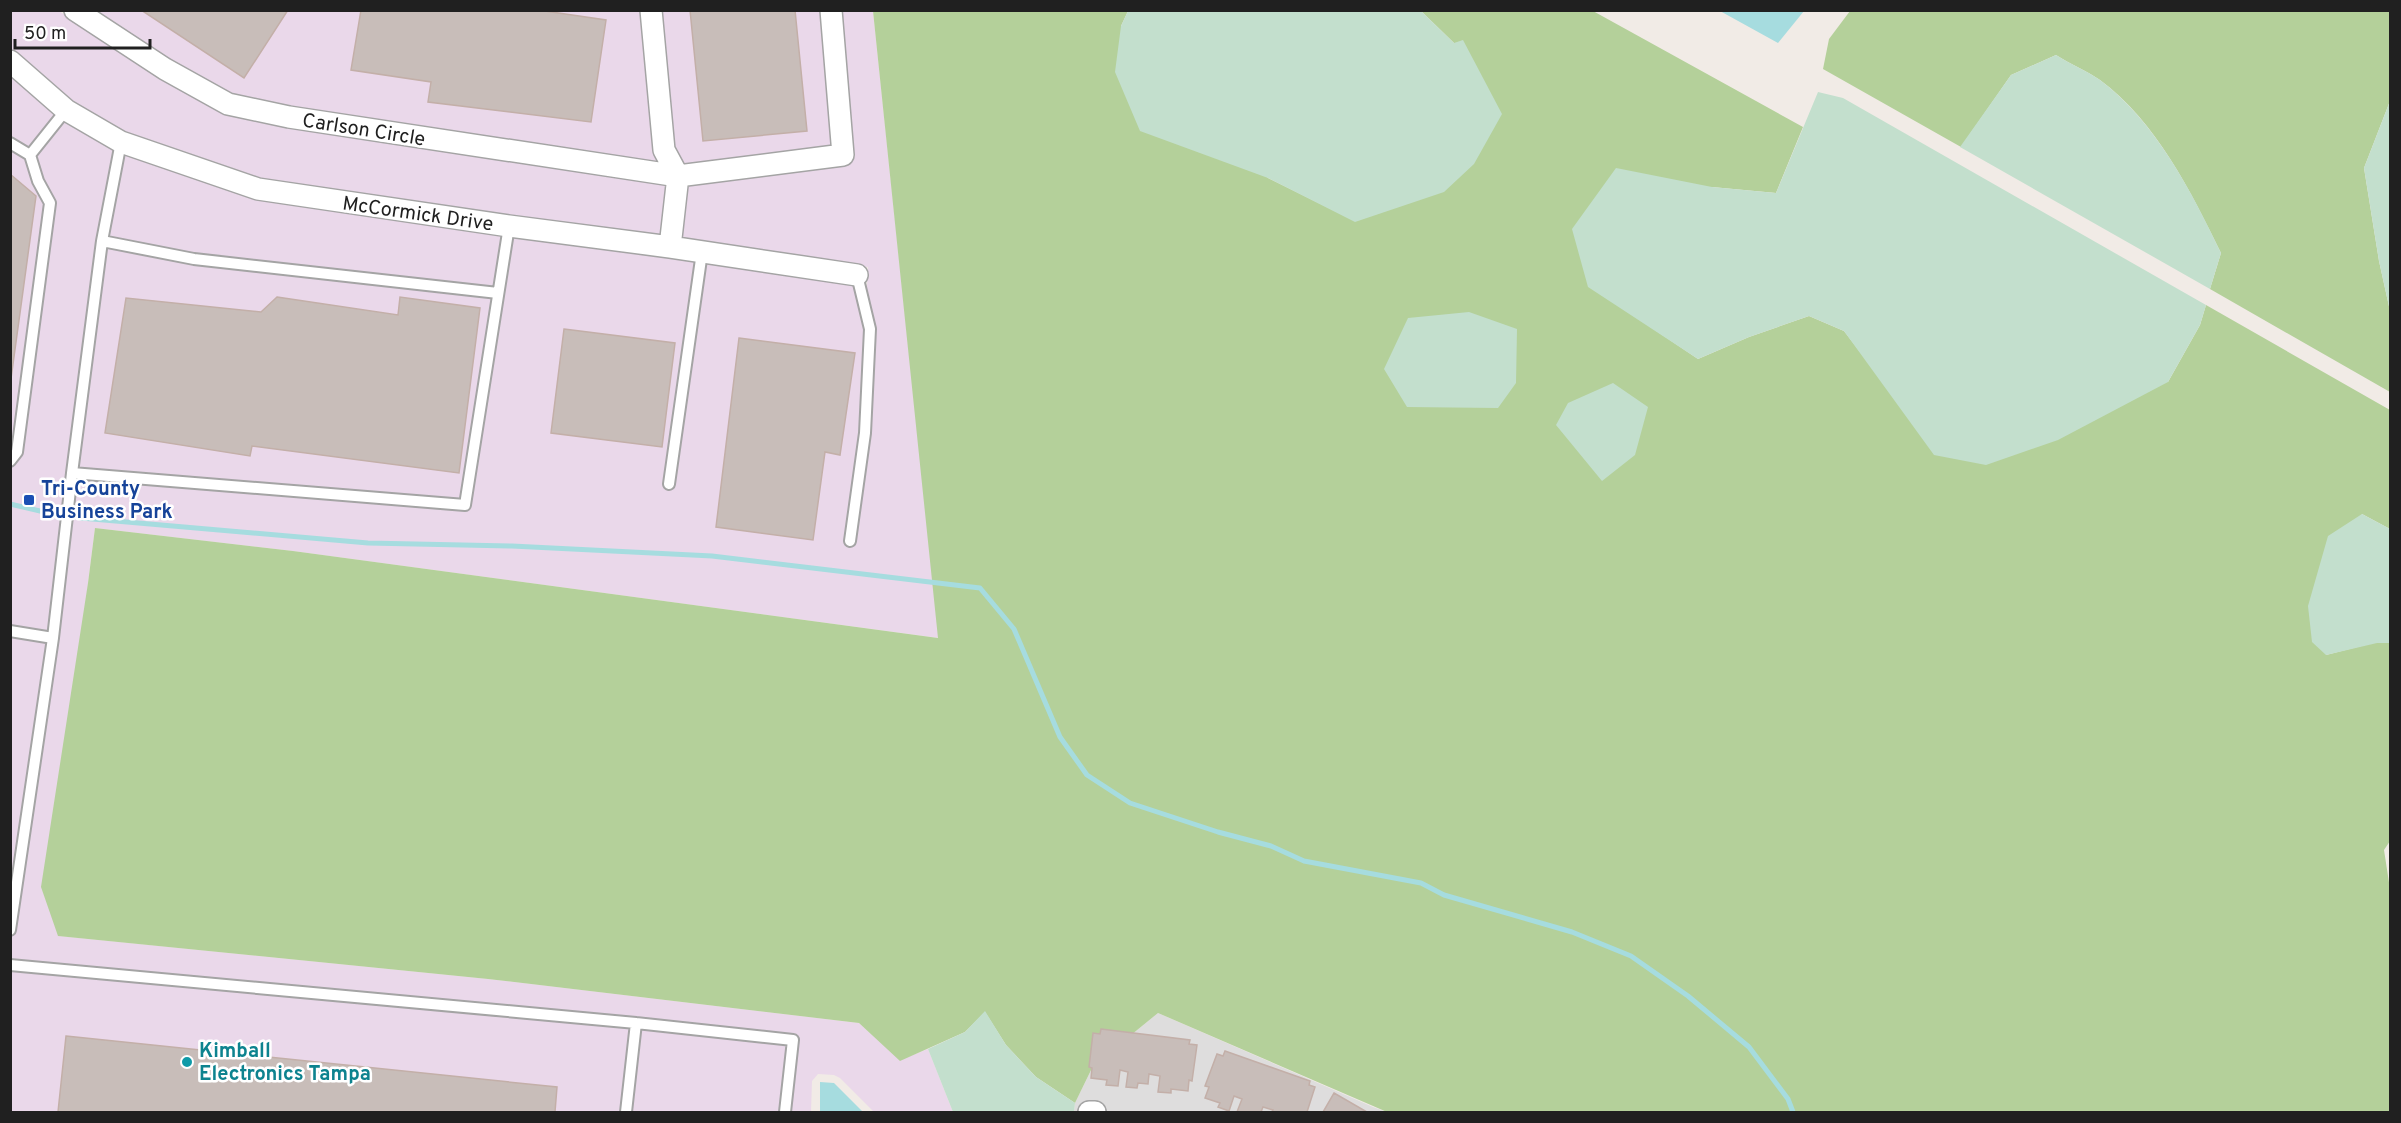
<svg xmlns="http://www.w3.org/2000/svg" width="2401" height="1123" viewBox="0 0 2401 1123" font-family="Overpass,sans-serif">
  <style>
    .residential { fill: #dedddd }
    .industrial { fill: #ead8ea }
    .forest { fill: #b4d09a }
    .wetland { fill: #c3dfcd }
    .water { fill: #a6dcdf }
    .lines { fill: none; stroke-linecap: round; stroke-linejoin: round }
    .stream { stroke: #a6dcdf; stroke-width: 5 }
    .building { fill: #c8bdb9; stroke: #c3afa8; stroke-width: 1.5 }
    .service-casing { stroke: #a4a4a4; stroke-width: 14 }
    .minor-casing { stroke: #a4a4a4; stroke-width: 24 }
    .service { stroke: #fff; stroke-width: 10 }
    .minor { stroke: #fff; stroke-width: 21 }
    .transit-dot { fill: #1a4fb4; stroke: #fff; stroke-width: 2 }
    .culture-dot { fill: #0f9aa8; stroke: #fff; stroke-width: 2 }
    .labels { text-anchor: middle; stroke-width: 5; stroke-linejoin: round; paint-order: stroke }
    .street-label { font-size: 20px; fill: #202020; stroke: #fff }
    .transit-label { font-size: 20px; font-weight: bold; fill: #164399; stroke: #fff; text-anchor: start }
    .culture-label { font-size: 20px; font-weight: bold; fill: #0d838f; stroke: #fff; text-anchor: start }
  </style>
  <rect width="100%" height="100%" fill="#f1ebe6"/>
  <!-- residential -->
  <path class="residential" d="M1158,1013L1373,1107L1387,1112H1074L1075,1103L1093,1066Z"/>
  <!-- industrial -->
  <path class="industrial" d="M10,11H59L110,46L223,112L667,184L661,236L509,217L259,180L124,133L71,102L11,48Z
    M92,11H641L661,164L290,108L231,95L169,61Z
    M661,11H821L832,146L683,166L674,148Z
    M841,11H873L939,638L293,551L95,528L88,583L59,936L488,979L859,1023L900,1060L928,1049L953,1112H874L840,1078L834,1075L818,1074L812,1081L811,1112H11L10,74L45,106L257,198L669,256L867,286L868,267L681,239L687,185L845,164Z"/>
  <!-- forest -->
  <path class="forest" d="M873,11H1128L1121,26L1268,178L1355,221L1454,43L1421,11H1593L1803,127L1776,193L1712,187L1649,326L1698,359L1749,337L1809,316L1844,331L1883,382H2168L2200,325L2206,305L2390,410V529L2362,514L2326,655L2377,642L2390,643V841L2384,850L2390,889V1112H1387L1158,1013L1093,1066L1075,1103L1036,1077L1006,1045L985,1012L965,1032L900,1061L859,1023L488,979L58,936L41,887L88,583L95,528L293,551L938,638Z
    M1850,11H2390V101L2364,168L2379,261L2390,311V392L2210,289L2221,253C2191,192 2156,121 2100,80C2087,71 2070,64 2056,55L2011,75L1961,147L1823,69L1829,39Z"/>
  <!-- wetland -->
  <path class="wetland" d="M1128,11H1421L1454,43L1463,40L1502,114L1474,164L1444,192L1355,222L1268,178L1140,131L1115,72L1121,26Z
    M2056,55C2070,64 2087,71 2100,80C2155,121 2192,192 2221,253L2210,289L1960,147L2011,75Z
    M1818,92L1843,98L2206,305L2200,325L2168,382L2058,440L1986,465L1934,455L1844,331L1809,316L1749,337L1698,359L1588,287L1572,229L1616,168L1712,187L1776,193Z
    M2390,101V311L2379,261L2364,168Z
    M1469,312L1517,329L1516,383L1498,408L1407,407L1384,369L1408,318Z
    M1613,383L1648,407L1635,455L1602,481L1556,425L1568,403Z
    M2362,514L2390,529V643H2377L2326,655L2312,642L2308,606L2328,536Z
    M985,1011L1006,1045L1036,1077L1075,1103L1074,1112H953L928,1049L965,1032Z"/>
  <!-- water -->
  <path class="water" d="M1720,11L1804,10V11L1778,43Z
    M820,1082L834,1083L863,1112H820Z"/>
  <g class="lines">
    <!-- stream -->
    <path class="stream" d="M10,504L53,514
      M81,518L368,543L512,546L712,556L980,588L1014,629L1060,737L1087,775L1130,803L1218,832L1271,846L1304,861L1421,883L1444,895L1572,932L1631,956L1688,996L1749,1047L1788,1099L1793,1112"/>
  </g>
  <!-- building -->
  <path class="building" d="M141,10H288L244,78Z
    M361,10H538L606,20L591,122L428,102L431,82L351,70Z
    M690,10H795L807,131L703,141Z
    M10,174L36,196L10,386Z
    M277,297L398,315L400,297L480,308L459,473L252,446L250,456L105,433L126,298L261,312Z
    M564,329L675,343L662,447L551,433Z
    M739,338L855,353L840,455L825,452L813,540L716,527Z
    M1101,1029L1190,1040L1189,1044L1197,1045L1192,1081L1189,1080L1188,1091L1171,1089V1093L1158,1092L1160,1076L1149,1074L1148,1084L1138,1083L1137,1088L1126,1087L1128,1072L1120,1070L1118,1086L1106,1085L1107,1080L1091,1078L1092,1068L1089,1067L1093,1033L1100,1034Z
    M66,1036L557,1087L555,1112H58Z
    M1225,1051L1310,1081L1309,1085L1315,1087L1307,1112H1272L1273,1110L1263,1107L1261,1112H1237L1242,1099L1234,1096L1229,1111L1218,1107L1220,1103L1205,1098L1209,1087L1205,1086L1217,1054L1223,1056Z
    M1334,1093L1367,1112H1323Z"/>
  <g class="lines">
    <defs>
      <path id="service" d="M121,142L102,241L72,473L465,505L509,226
        M10,143L30,155L38,181L50,203L17,452L10,461
        M30,155L66,110
        M102,241L194,259L498,293
        M669,484L702,252
        M850,541L865,433L870,329L857,275
        M10,631L53,638
        M10,930L53,638L72,473
        M10,965L636,1023L793,1040L785,1112
        M626,1112L636,1023"/>
      <path id="minor" d="M75,10L165,69L228,104L289,117L678,176L843,155L831,10
        M651,10L664,150L678,176L670,247
        M10,61L66,110L121,142L258,189L509,226L670,247L857,275
        M1089,1112H1095"/>
    </defs>
    <!-- service casing -->
    <use href="#service" class="service-casing"/>
    <!-- minor casing -->
    <use href="#minor" class="minor-casing"/>
    <!-- service -->
    <use href="#service" class="service"/>
    <!-- minor -->
    <use href="#minor" class="minor"/>
  </g>
  <!-- markers -->
  <rect class="transit-dot" x="23" y="494" width="12" height="12" rx="3"/>
  <circle class="culture-dot" cx="187" cy="1062" r="6"/>
  <g class="labels">
    <!-- street labels -->
    <g class="street-label">
      <text transform="translate(364 129) rotate(9)" y="7">Carlson Circle</text>
      <text transform="translate(418 213) rotate(8)" y="7">McCormick Drive</text>
    </g>
    <!-- transit labels -->
    <g class="transit-label">
      <text x="41" y="495">Tri-County<tspan x="41" dy="23">Business Park</tspan></text>
    </g>
    <!-- culture labels -->
    <g class="culture-label">
      <text x="199" y="1057">Kimball<tspan x="199" dy="23">Electronics Tampa</tspan></text>
    </g>
  </g>
  <!-- border -->
  <rect width="2401" height="1123" fill="none" stroke="#202020" stroke-width="24"/>
  <!-- scale -->
  <path d="M15 39v9h135v-9" fill="none" stroke="#202020" stroke-width="3"/>
  <text x="24" y="39" font-size="18" fill="#202020" stroke="#ffffff" stroke-width="4.5" paint-order="stroke">50 m</text>
</svg>
